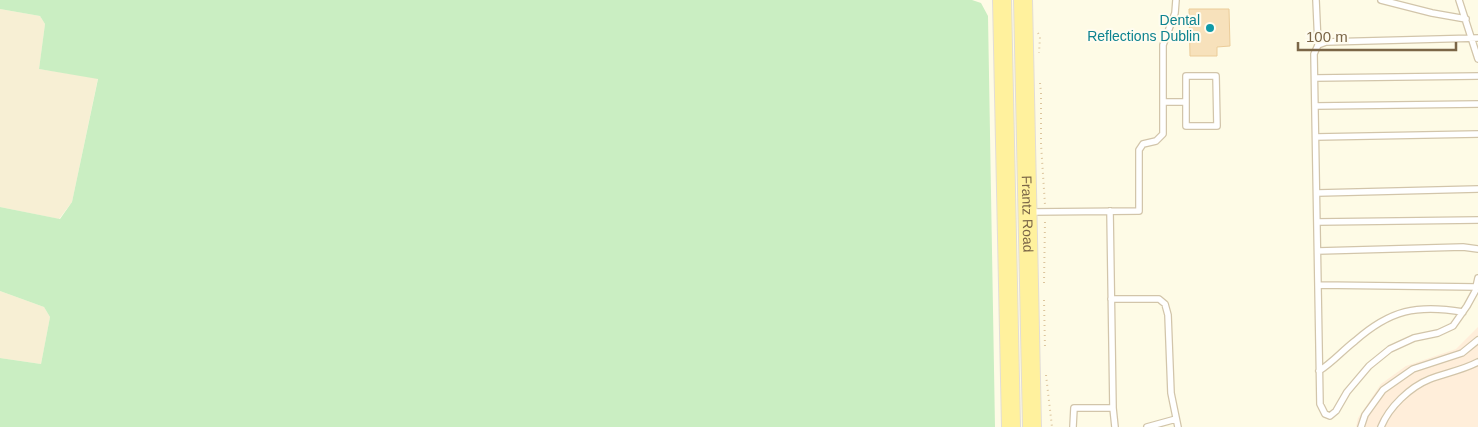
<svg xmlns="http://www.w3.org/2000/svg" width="1478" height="427" viewBox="0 0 1478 427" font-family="Helvetica,sans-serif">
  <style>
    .residential { fill: #f7efd4 }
    .commercial { fill: #ffeeda }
    .green { fill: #caeec2 }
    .building { fill: #f7e1bb; stroke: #ebcc99 }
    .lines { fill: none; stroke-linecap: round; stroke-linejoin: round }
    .service-casing { stroke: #d2c5aa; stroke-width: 8 }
    .primary-casing { stroke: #e2ddd7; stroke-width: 20 }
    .path { stroke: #dcc59d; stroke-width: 2; stroke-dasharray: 1 4; stroke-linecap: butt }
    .service { stroke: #fff; stroke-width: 5.5 }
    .primary { stroke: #fff19d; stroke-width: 18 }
    .culture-dot { fill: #0f9aa8; stroke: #fffcef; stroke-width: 2 }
    .labels { text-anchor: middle; stroke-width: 4; stroke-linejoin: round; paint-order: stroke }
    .culture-label { font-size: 14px; fill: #0d838f; stroke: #fffcef; text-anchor: end }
    .street-label { font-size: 14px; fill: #7b6647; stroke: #fffcef }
  </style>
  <rect width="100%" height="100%" fill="#fefbe6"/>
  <!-- residential -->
  <path class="residential" d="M0,9L40,16L45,24L39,69L98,78L72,202L59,219L0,207Z
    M0,291L44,307L50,317L41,364L0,358Z"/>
  <!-- commercial -->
  <path class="commercial" d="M1478,327V427H1356L1358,418L1381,384L1406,366L1456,349Z"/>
  <!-- green -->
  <path class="green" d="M0,0H972L981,3L988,16L995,427H0V358L41,364L50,317L44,307L0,291V207L60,219L72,202L98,79L39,69L45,24L40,16L0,9Z"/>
  <!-- building -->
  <path class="building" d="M1189,9H1229L1230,46L1217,47V56H1190Z"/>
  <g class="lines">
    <defs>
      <path id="service" d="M1316,0L1318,45
        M1381,0L1432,13L1466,19
        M1459,0L1478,59
        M1478,38L1326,42L1318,45L1314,54L1320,404L1325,414L1330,416L1336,411L1347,392L1369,366L1390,349L1414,338L1438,333L1453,326L1467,306L1478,286
        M1315,78L1478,76
        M1163,102H1186V126H1217L1216,76H1186V102
        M1316,106L1478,104
        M1316,137L1478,134
        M1318,193L1478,189
        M1110,211L1113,408
        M1031,212L1139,211V150L1143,144L1156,141L1163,134V45L1175,13L1176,0
        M1318,222L1478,220
        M1318,251L1463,247L1478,249
        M1318,285L1476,287L1478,278
        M1111,299H1159L1165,304L1168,315L1171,393L1178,427
        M1319,371C1333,362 1342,351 1355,341C1390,310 1417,304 1463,312
        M1073,427L1074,408H1113L1115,427
        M1147,427L1176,419
        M1361,427L1365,415L1383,390L1413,369L1462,353L1478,340
        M1381,427C1389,407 1410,387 1430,379C1446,373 1463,370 1478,362"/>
      <g id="primary">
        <path d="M1002,0L1011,427"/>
        <path id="s1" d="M1023,0L1032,427"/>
      </g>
    </defs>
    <!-- service casing -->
    <use href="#service" class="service-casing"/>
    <!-- primary casing -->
    <use href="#primary" class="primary-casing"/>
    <!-- path -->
    <path class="path" d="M1038,33L1040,37L1039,53
      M1040,83L1041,92V144L1045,205
      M1044,283L1045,220
      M1044,300L1045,348
      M1046,375L1052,427"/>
    <!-- service -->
    <use href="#service" class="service"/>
    <!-- primary -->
    <use href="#primary" class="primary"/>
  </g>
  <!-- markers -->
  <circle class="culture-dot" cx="1210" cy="28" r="5"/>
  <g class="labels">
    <!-- culture labels -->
    <g class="culture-label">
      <text x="1200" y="25">Dental<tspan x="1200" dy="16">Reflections Dublin</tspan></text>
    </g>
    <!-- street labels -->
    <g class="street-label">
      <text dy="5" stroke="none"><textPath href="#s1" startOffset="214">Frantz Road</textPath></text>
    </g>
  </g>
  <!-- scale -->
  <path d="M1298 42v8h158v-8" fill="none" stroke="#7b6647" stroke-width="2.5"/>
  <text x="1306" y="42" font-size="15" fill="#7b6647" stroke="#fffcef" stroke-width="4" paint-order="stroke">100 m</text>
</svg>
